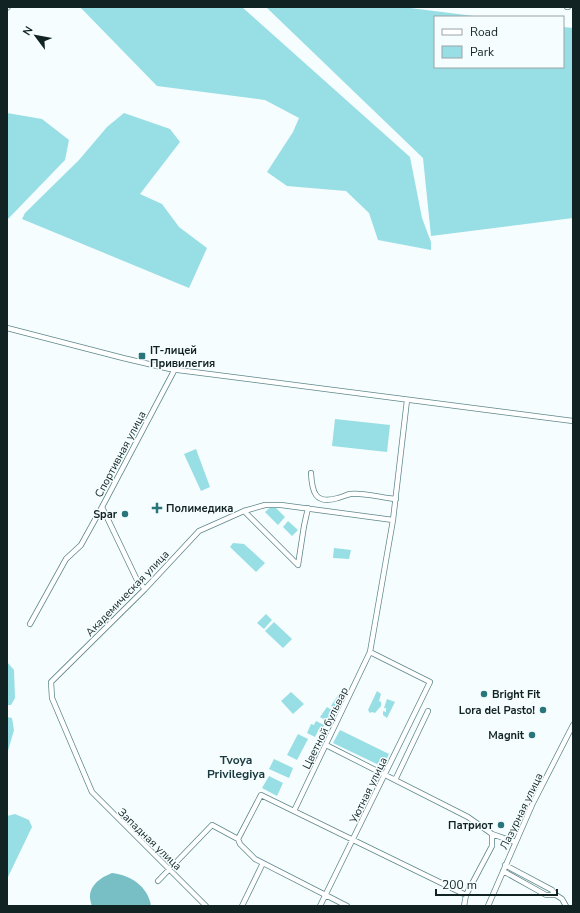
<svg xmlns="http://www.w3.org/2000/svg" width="580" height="913" viewBox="0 0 580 913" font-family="'Nunito Sans',sans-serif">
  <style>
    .green { fill: #97dee5 }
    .water { fill: #77bec5 }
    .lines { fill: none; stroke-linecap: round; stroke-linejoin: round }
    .minor-casing { stroke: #5e878b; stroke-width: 6 }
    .minor { stroke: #fff; stroke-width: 4.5 }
    .poi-dot { fill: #2a747b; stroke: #f5fdfe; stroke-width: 1.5 }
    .labels { text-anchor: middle; stroke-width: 3; stroke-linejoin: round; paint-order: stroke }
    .poi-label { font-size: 11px; font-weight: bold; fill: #122324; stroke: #f5fdfe; text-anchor: end }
    .street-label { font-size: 11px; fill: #122324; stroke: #f5fdfe }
    .neighbourhood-label { font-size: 12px; font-weight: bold; fill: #193b3f; stroke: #f5fdfe }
  </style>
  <rect width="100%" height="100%" fill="#f5fdfe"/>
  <!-- green -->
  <path class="green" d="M80,7H242L410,157L422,218L431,242V250L378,240L369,213L346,191L287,186L267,172L293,132L299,118L265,100L157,86Z
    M266,7H402L482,17H435V67H563V27L573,28V218L431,236L423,158Z
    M7,113L42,119L69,140L65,160L7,220Z
    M124,113L170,129L180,142L140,194L162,204L179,227L207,248L189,288L22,219L25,213L79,160L107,127Z
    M335,419L390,425L387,452L332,446Z
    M196,449L210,487L201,491L184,454Z
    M273,505L285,517L278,525L265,512Z
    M288,521L298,530L292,536L283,527Z
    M233,543L244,544L265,563L256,572L230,547Z
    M334,548L351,550L349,559L333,558Z
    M266,614L272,620L264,629L257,623Z
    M274,622L292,639L283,648L265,631Z
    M7,662L14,670L15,698L11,705H7Z
    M377,691L381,694L379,701L381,702V706L375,713L372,712L370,713L368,710Z
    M291,692L304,704L293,714L281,701Z
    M340,692L346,695L338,710L331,706Z
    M387,699L395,702L387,718L383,715V711L386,712V708H384Z
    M327,707L335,712L328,722L320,717Z
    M7,717L12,718L14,730L7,754Z
    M316,721L324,725L322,730L319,729L315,737L307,733L311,724L314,725Z
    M340,730L389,754L384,764L381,766L333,743Z
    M298,734L308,739L297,760L287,755Z
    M274,759L293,768L289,778L269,769Z
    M269,776L283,783L277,796L262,788Z
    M15,814L29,820L32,827L7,879V816Z"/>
  <!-- water -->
  <path class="water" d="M112,873C130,875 148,886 151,906H92C85,889 97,879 112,873Z"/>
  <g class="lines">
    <defs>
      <path id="minor" d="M567,7H568
        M7,8L8,7
        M7,328L123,358L170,369L573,421
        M311,473C312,492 315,505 338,498C342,497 346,495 350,494C362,492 383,498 396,499
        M244,511L298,565
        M393,520L407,400
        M298,565L304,526L308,508
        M145,589L137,580L102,507L175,369
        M30,624L66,559L81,545L102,507
        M326,745L468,817L492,834V846L466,895L464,906
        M394,779L396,778L428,711
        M492,834L515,842
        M238,839L261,795L466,895
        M503,871L546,895H556L552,890L505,865
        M158,881L212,825L238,839L240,844L255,859L347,906
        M556,895L562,899L566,906
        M206,906L92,792L52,698L51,682L145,589L199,531L244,511L265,505H281L393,520L370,652L294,811
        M242,906L263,863
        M320,906L430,682L370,652
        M488,906L532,805L573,725"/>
    </defs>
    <!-- minor casing -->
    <use href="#minor" class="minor-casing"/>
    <!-- minor -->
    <use href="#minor" class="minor"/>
  </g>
  <!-- markers -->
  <g class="poi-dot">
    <rect x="138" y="352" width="8" height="8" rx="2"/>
    <path d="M155 502h4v4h4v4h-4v4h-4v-4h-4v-4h4z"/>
    <circle cx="125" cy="514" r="4"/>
    <circle cx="484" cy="694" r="4"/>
    <circle cx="543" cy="710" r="4"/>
    <circle cx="532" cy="735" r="4"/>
    <circle cx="501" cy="825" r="4"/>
  </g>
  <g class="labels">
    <!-- poi labels -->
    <g class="poi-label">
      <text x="150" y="354" text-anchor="start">IT-лицей<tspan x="150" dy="13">Привилегия</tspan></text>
      <text x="166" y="512" text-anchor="start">Полимедика</text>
      <text x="117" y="518">Spar</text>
      <text x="492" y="698" text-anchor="start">Bright Fit</text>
      <text x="535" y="714">Lora del Pasto!</text>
      <text x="524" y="739">Magnit</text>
      <text x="493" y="829">Патриот</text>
    </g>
    <!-- street labels -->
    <g class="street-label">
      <text transform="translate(120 454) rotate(-62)" y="4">Спортивная улица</text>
      <text transform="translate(127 593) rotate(-46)" y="4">Академическая улица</text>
      <text transform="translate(325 728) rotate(-64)" y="4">Цветной бульвар</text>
      <text transform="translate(368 790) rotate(-64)" y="4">Уютная улица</text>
      <text transform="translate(521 811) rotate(-64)" y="4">Лазурная улица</text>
      <text transform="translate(150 839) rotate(44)" y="4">Западная улица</text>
    </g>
    <!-- neighbourhood labels -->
    <g class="neighbourhood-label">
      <text x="236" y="764">Tvoya<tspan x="236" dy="14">Privilegiya</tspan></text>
    </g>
  </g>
  <!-- border -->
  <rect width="580" height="913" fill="none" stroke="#122324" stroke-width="16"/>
  <!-- legend -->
  <rect x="434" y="16" width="130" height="52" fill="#f5fdfe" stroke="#9aa6a7"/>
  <rect x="442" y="29" width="20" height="6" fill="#ffffff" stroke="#9aa6a7"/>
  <text x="470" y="36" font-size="12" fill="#122324">Road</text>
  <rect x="442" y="46" width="20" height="12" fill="#97dee5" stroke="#9aa6a7"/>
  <text x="470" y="56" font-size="12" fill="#122324">Park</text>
  <!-- north arrow -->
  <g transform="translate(36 36) rotate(302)" stroke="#f5fdfe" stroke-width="3" paint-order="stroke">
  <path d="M0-3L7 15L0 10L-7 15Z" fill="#122324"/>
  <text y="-6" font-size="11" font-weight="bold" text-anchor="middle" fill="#122324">N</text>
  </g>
  <!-- scale -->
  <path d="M436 889v6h121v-6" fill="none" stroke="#122324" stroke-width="2"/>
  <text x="442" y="889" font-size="12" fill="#122324" stroke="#f5fdfe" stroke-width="3" paint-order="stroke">200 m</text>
</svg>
